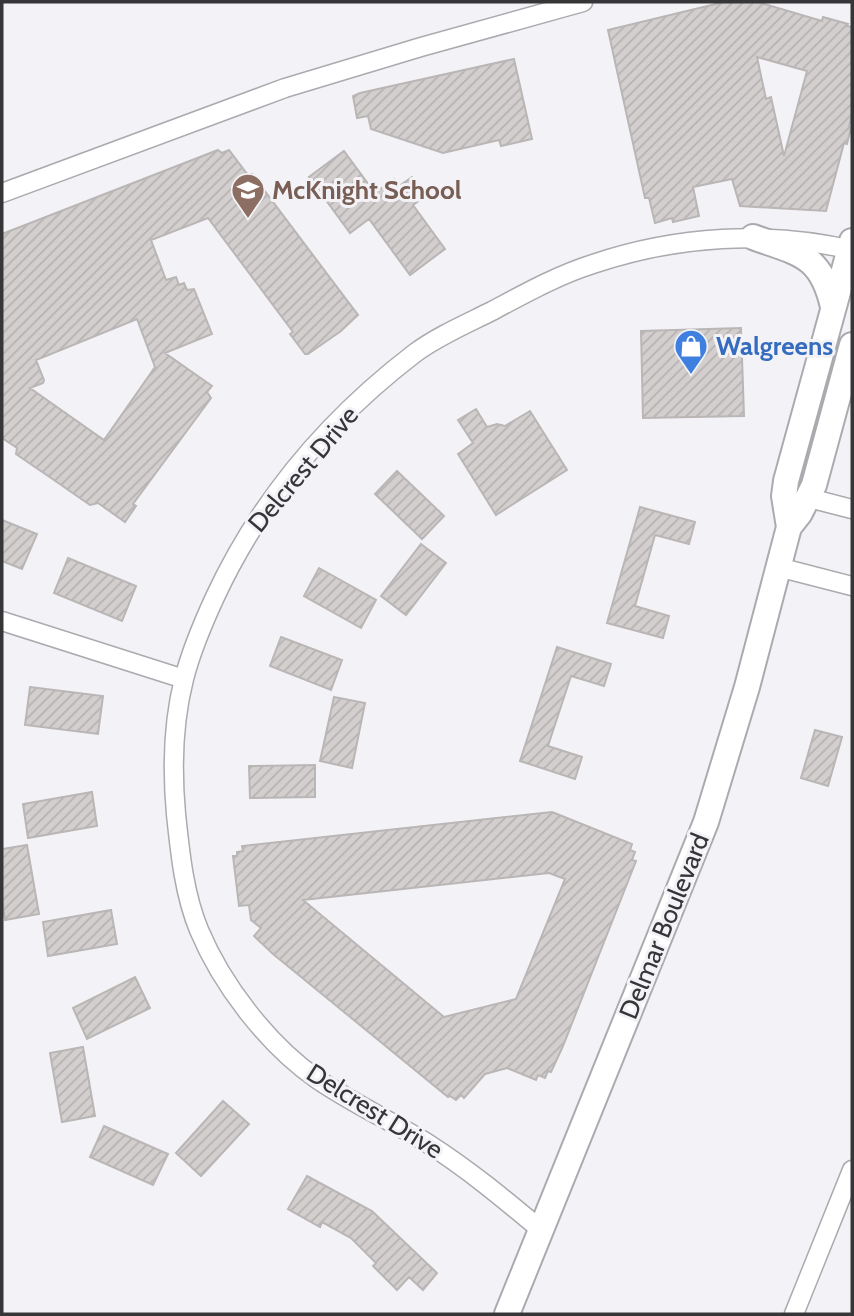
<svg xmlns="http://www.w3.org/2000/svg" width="854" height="1316" viewBox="0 0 854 1316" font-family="Cabin,sans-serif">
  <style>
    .building { fill: url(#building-hatch); stroke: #bab6b5; stroke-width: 2; fill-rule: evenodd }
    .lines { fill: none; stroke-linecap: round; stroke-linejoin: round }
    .minor-casing { stroke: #ababaf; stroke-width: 21 }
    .secondary-casing { stroke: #ababaf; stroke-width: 28 }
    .minor { stroke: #fff; stroke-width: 18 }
    .secondary { stroke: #fff; stroke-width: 24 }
    .labels { text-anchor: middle; stroke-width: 6; stroke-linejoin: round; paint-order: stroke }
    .education-label { font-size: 26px; font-weight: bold; fill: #785e54; stroke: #f3f3f7; text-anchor: start }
    .shop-label { font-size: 26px; font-weight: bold; fill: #366cbe; stroke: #f3f3f7; text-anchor: start }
    .street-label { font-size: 26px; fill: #363638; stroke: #f3f3f7 }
  </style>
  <defs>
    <pattern id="building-hatch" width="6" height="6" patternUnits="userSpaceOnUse" patternTransform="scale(1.75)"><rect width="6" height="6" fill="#d3cfce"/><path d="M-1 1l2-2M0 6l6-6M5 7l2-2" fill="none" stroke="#b6b2b2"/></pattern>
  </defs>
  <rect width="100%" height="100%" fill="#f3f3f7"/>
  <!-- building -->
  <path class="building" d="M724,2H758L822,21L823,17L848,24L847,26L852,27V116L849,127L851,128L847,144L844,143L826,211L740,206L732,179L693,187L699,216L673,222L672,218L655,223L649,198H645L608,30ZM757,57L807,71L784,156L771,97L766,99Z
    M514,59L532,139L501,146L499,140L443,153L371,129L368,116L357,118L353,96L360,93Z
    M218,150L222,153L229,150L248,175L252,174L358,315L341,331L308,354H305L290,334L293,332L208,218L151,240L166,280L176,277L179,285L184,283L187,290L194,289L212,334L165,353L212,386L207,392L211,398L133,504L136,506L125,522L98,503L90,505L51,478L16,454L17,448L2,438V234ZM137,319L155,367L104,440L30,388L43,383L44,380L36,360Z
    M344,151L375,193L394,179L399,186L412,177L422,190L416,195L420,200L413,205L445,249L410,275L369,219L350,233L309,177Z
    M741,328L744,416L643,418L641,331Z
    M476,409L487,427L497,424L505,426L530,411L567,470L496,515L458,454L473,443L458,420Z
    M397,471L444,516L422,539L375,494Z
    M640,507L695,522L689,544L655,535L635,606L669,616L663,638L607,623Z
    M2,520L37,534L22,569L2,561Z
    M421,544L446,563L406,615L381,596Z
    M68,558L136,586L122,621L54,593Z
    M319,568L376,600L361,628L304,596Z
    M281,637L342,660L331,690L270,666Z
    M557,647L611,664L604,686L571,676L548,746L582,757L575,779L520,761Z
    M30,687L103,696L98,734L25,725Z
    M334,697L365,703L352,768L320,761Z
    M815,730L842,737L828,786L801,778Z
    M315,765V797L250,798L249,766Z
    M92,792L97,826L28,838L23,804Z
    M552,812L632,844L630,850L635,852L632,860L636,861L563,1046L551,1072L548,1071L545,1078L538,1075L536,1080L507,1068L485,1074L464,1098L461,1095L456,1100L450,1096L448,1097L273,954L254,936L261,928L251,920L249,905L239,906L233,856H237V852L243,851L242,846ZM549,873L565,879L516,999L444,1017L303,900Z
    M27,845L39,914L5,920L2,901V849Z
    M111,910L117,944L48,956L43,922Z
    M135,977L150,1008L87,1039L73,1008Z
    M83,1047L95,1116L62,1122L50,1053Z
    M223,1101L249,1124L201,1176L176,1153Z
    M104,1126L168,1154L153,1185L90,1157Z
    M307,1176L372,1211L437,1273L423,1290L409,1277L397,1290L373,1266L376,1263L351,1238L322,1222L320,1227L288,1209Z"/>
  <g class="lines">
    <defs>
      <path id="minor" d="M2,193L285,88L421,47L583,2
        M809,498L852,509
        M778,567L852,586
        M2,621L184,679
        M541,1230C504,1199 468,1169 427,1143C391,1121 352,1103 317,1079C268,1045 222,985 199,930C184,894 180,852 176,814C172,770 173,722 184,679C191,651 203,623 215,597C260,500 330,418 415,353C438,336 466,324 492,311C524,294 558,275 593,264C676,236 767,230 852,250
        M794,1314L852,1170"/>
      <path id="secondary" d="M753,237C799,254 821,254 833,307
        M789,527L784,496L786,481L852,241
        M507,1314L706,822L747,687L789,527L800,513L814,485L852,345"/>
    </defs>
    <!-- minor casing -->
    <use href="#minor" class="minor-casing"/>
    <!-- secondary casing -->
    <use href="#secondary" class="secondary-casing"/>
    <!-- minor -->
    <use href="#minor" class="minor"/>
    <!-- secondary -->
    <use href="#secondary" class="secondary"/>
  </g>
  <!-- icons -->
  <defs>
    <symbol id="school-pin" viewBox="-11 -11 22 30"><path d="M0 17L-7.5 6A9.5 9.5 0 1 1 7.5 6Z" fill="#8d6e63" stroke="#f3f3f7"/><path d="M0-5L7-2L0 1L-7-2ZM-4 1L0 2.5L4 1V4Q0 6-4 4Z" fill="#fff"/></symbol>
    <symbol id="shop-pin" viewBox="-11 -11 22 30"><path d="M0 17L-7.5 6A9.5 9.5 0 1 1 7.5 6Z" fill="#3f7fe0" stroke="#f3f3f7"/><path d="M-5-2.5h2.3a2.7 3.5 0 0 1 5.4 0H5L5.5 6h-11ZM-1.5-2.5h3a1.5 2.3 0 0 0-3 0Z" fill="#fff"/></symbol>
  </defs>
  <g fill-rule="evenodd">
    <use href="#school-pin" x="229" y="171" width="38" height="52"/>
    <use href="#shop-pin" x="672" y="327" width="38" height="52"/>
  </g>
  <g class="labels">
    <!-- education labels -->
    <g class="education-label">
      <text x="272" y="199">McKnight School</text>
    </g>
    <!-- shop labels -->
    <g class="shop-label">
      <text x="716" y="355">Walgreens</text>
    </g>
    <!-- street labels -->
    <g class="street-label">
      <text transform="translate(303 469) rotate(-50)" y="9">Delcrest Drive</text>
      <text transform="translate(664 926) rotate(-68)" y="9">Delmar Boulevard</text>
      <text transform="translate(375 1111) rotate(32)" y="9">Delcrest Drive</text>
    </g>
  </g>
  <!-- border -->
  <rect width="854" height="1316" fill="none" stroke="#363638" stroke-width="7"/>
</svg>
